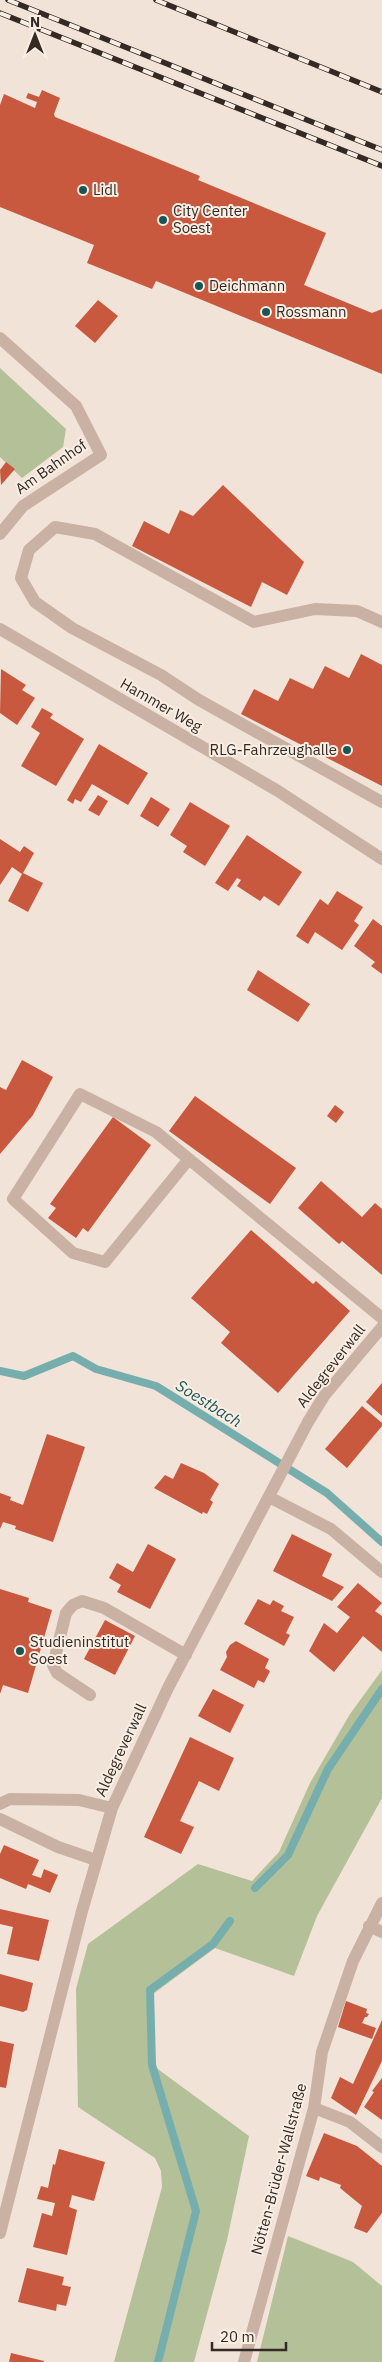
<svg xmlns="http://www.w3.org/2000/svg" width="382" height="2362" viewBox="0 0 382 2362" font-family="'IBM Plex Sans',sans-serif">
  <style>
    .green { fill: #b4c097 }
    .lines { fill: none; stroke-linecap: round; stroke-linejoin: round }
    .stream { stroke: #76aeae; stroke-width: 8 }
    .building { fill: #c8583e }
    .minor { stroke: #c9b2a3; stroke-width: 12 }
    .rail-casing { stroke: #342925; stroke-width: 5.5 }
    .rail { stroke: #f9eee3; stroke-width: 4; stroke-dasharray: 11; stroke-linecap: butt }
    .poi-dot { fill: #1a5555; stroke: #f9eee3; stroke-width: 2 }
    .labels { text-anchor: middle; stroke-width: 4; stroke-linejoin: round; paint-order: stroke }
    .poi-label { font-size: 15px; fill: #342925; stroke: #f9eee3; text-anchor: start }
    .street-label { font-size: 15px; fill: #342925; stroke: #f9eee3 }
    .water-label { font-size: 16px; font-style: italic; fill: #1a5555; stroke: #f9eee3 }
  </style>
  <rect width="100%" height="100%" fill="#f1e3d7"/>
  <!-- green -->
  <path class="green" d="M0,368L66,429L63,447L22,478L0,457Z
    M382,1670V1798L317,1916L294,1976L215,1948L153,1994L155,2067L249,2136L227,2240L194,2362H114L162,2187L161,2171L155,2158L78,2107L76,1989L88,1944L198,1864L252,1881L279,1852L310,1783L350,1714Z
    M288,2236L353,2262L382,2286V2362H257Z"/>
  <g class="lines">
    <!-- stream -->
    <path class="stream" d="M0,1371L24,1376L73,1356L96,1369L156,1386L327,1493L382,1542
      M255,1888L288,1855L328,1769L382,1689
      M158,2362L196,2211L152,2065L150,1990L213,1944L230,1921"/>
  </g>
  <!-- building -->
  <path class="building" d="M42,90L60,98L54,114L55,117L200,176L198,180L326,233L304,285L372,313L382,309V374L156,281L152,289L87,263L94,245L0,207V105L4,94L35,108L37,102L26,98L28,93L39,97Z
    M98,300L118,316L95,343L75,326Z
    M6,462L15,469L1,485L0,470Z
    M223,485L304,562L287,595L262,582L251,607L132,546L144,521L169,534L180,510L193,516Z
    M361,654L382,665V786L241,714L254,689L278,701L290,678L313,689L325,666L349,678Z
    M1,669L26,685L22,690L35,698L17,725L0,713Z
    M42,708L53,714L50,718L84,739L56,786L21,766L40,733L31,727Z
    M99,744L148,773L128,805L92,784L81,802L75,799L73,804L67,800Z
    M98,795L108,801L99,816L88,810Z
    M151,797L170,809L158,827L140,816Z
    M190,802L230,826L205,866L183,852L187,846L170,835Z
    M247,835L302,872L279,906L264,896L260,901L237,886L241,880L237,878L228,891L215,883Z
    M0,839L20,852L24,846L34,853L23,873L43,883L28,912L8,901L22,874L12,867L0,885Z
    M337,891L363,907L354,921L359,925L342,950L315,932L308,944L296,936L320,899L328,905Z
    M373,919L382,926V974L371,966L375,962L354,946Z
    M258,970L310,1004L298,1022L247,990Z
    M22,1060L53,1077L33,1115L0,1154V1087L6,1090Z
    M195,1096L296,1168L270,1204L169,1131Z
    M335,1105L344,1112L336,1123L327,1116Z
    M113,1117L151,1145L88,1232L83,1228L76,1238L48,1218L56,1208L50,1204Z
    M321,1181L362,1217L375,1203L382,1209V1275L342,1241L339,1244L298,1208Z
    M251,1230L313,1284L316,1281L350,1311L278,1393L221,1343L230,1332L191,1298Z
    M382,1383V1416L366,1402Z
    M362,1406L382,1423V1426L347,1468L325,1449Z
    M47,1434L85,1447L53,1542L15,1529L16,1526L3,1522L0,1529V1493L11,1497L10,1500L23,1505Z
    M181,1463L204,1473L219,1484L210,1500L213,1502L207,1514L203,1512L202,1514L154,1488L165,1475L173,1479Z
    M292,1534L332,1554L322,1576L344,1587L332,1601L273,1571Z
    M148,1544L176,1559L150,1609L117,1592L121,1585L109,1578L117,1563L133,1572Z
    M358,1583L382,1603L375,1611L382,1616V1652L363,1636L334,1672L309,1651L324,1623L337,1633L350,1617L337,1607Z
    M0,1589L29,1598L28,1602L52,1610L28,1693L3,1685L0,1694Z
    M258,1599L270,1605L273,1600L284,1606L281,1611L294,1617L286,1633L290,1635L284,1646L244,1624Z
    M105,1620L135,1636L115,1675L84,1659Z
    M236,1641L269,1659L265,1668L270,1671L264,1683L258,1680L254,1688L220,1670L227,1657L226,1652L230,1645Z
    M213,1689L244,1705L230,1733L198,1716Z
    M190,1737L234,1758L219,1791L199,1781L180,1821L194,1827L181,1854L144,1837Z
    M4,1845L39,1860L32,1875L41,1878L44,1869L58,1875L50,1893L28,1884L26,1889L0,1878V1854Z
    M0,1909L49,1920L39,1961L7,1954L13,1927L0,1924Z
    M0,1974L33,1983L27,2010L23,2012L0,2006Z
    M346,2001L367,2009L366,2013L369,2014L367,2017H365L362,2023L376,2028L372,2039L338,2027Z
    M382,2020V2061L356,2115L331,2098L340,2077L353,2084Z
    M0,2041L14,2044L6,2088L0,2087Z
    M382,2078V2120L364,2107L374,2092L372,2091Z
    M324,2133L357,2146L382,2166V2213L367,2233L354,2228L362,2206L340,2188L341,2185L320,2177L319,2181L306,2176Z
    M59,2149L105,2162L94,2201L72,2195L69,2207L77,2210L67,2255L33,2247L42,2213L52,2216L55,2203L37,2199L41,2186L48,2188L53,2164L55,2165Z
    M27,2268L64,2277L62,2285L71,2287L66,2306L57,2304L56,2311L18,2302Z
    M11,2353L44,2361V2362H9Z"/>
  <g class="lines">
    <!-- minor -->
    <path class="minor" d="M0,338L76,406L101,455L23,506L0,534
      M382,622L357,611L315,609L254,622L95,534L55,527L29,550L21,578L35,602L72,628L161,675L199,700L382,802
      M0,629L278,791L382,859
      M189,1159L105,1262L73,1253L13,1199L80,1094L156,1132L382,1318
      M269,1497L331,1529L382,1572
      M90,1695L57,1673L53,1665L66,1613L73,1605L82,1601L104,1608L186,1655
      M0,1804L10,1799L79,1800L112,1808
      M0,1819L58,1847L96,1860
      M369,1926L382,1932
      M314,2108L350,2122L382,2147
      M0,2233L82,1911L112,1808L168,1688L308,1422L324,1396L382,1327
      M244,2362L314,2108L322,2052L353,1961L382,1903"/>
    <defs>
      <path id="rail" d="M8,0L382,150
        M156,0L382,92
        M0,13L382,166"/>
    </defs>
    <!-- rail casing -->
    <use href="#rail" class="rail-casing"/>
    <!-- rail -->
    <use href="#rail" class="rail"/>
  </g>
  <!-- markers -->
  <g class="poi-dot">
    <circle cx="83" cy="190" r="5"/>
    <circle cx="163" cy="220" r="5"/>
    <circle cx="199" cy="286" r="5"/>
    <circle cx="266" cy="312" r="5"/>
    <circle cx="347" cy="750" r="5"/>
    <circle cx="20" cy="1651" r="5"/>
  </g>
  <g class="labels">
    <!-- poi labels -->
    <g class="poi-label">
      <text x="93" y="195">Lidl</text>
      <text x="173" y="216">City Center<tspan x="173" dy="17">Soest</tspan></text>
      <text x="209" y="291">Deichmann</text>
      <text x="276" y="317">Rossmann</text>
      <text x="337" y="755" text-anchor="end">RLG-Fahrzeughalle</text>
      <text x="30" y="1647">Studieninstitut<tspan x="30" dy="17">Soest</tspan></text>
    </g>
    <!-- street labels -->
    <g class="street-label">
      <text transform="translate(51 467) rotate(-35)" y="5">Am Bahnhof</text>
      <text transform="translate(161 705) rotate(30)" y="5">Hammer Weg</text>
      <text transform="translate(331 1366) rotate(-52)" y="5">Aldegreverwall</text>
      <text transform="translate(121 1750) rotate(-65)" y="5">Aldegreverwall</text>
      <text transform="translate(279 2169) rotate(-75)" y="5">Nötten-Brüder-Wallstraße</text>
    </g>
    <!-- water labels -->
    <g class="water-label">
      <text transform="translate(209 1403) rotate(32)" y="6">Soestbach</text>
    </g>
  </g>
  <!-- north arrow -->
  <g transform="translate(35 35)" stroke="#f9eee3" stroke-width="4" paint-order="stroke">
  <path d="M0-4L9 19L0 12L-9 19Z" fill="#342925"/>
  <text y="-8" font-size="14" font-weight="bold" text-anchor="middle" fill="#342925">N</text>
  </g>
  <!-- scale -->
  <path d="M212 2342v8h74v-8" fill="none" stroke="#342925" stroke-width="2.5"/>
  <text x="220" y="2342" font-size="15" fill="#342925" stroke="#f9eee3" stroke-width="4" paint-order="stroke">20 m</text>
</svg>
